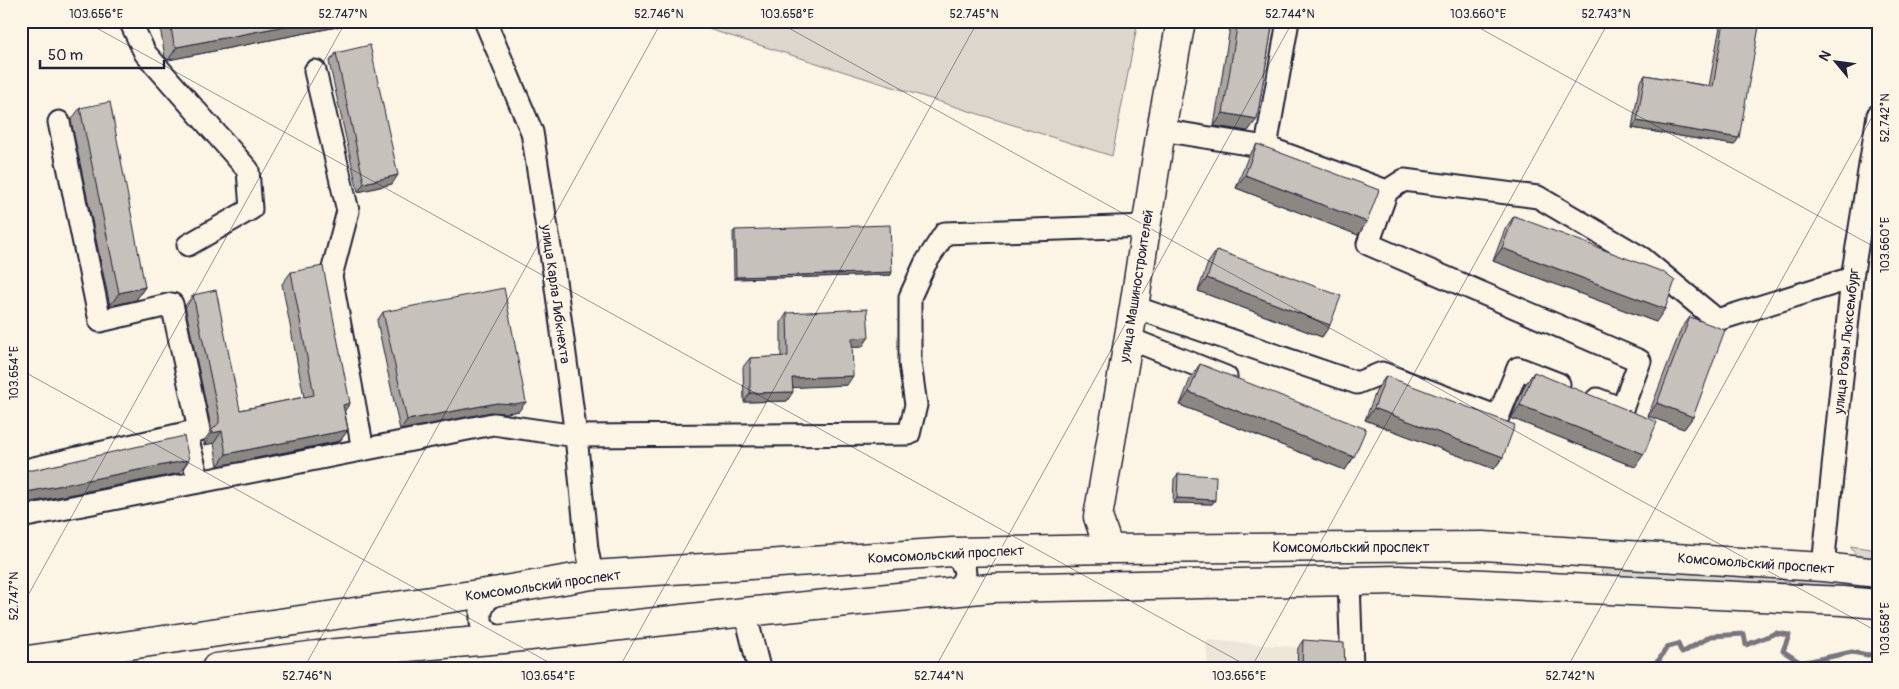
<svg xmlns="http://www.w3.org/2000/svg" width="1899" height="689" viewBox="0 0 1899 689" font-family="Pangolin,sans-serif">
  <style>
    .built { fill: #ece5d8 }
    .grass { fill: #dcd6cc; stroke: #7f7c84 }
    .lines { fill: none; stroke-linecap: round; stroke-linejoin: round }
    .stream { stroke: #78757e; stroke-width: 5 }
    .minor-casing { stroke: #22223b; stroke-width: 25 }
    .major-casing { stroke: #22223b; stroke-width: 31 }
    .minor { stroke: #fcf5e5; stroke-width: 21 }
    .major { stroke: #fcf5e5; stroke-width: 28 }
    .wall { fill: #aaa6a1; stroke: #22223b }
    .shaded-wall { fill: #8b8783; stroke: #22223b }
    .building { fill: #c6c1bb; stroke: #22223b }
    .ticks { fill: none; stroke: #22223b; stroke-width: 1; stroke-opacity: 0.45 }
    .labels { text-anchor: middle; stroke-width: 4; stroke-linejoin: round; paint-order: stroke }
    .street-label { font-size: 14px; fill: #22223b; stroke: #fcf5e5 }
    .neatline { fill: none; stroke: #22223b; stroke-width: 2 }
    .ticks-label { font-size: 12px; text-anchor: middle; fill: #22223b }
  </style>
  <rect width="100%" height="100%" fill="#fcf5e5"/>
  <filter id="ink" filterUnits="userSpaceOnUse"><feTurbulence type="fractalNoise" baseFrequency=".02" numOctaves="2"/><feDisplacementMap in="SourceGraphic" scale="10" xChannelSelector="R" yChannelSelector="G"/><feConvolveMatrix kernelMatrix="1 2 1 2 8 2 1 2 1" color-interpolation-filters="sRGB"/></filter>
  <g filter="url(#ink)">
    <!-- built -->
    <path class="built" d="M1206,640L1340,651L1341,668H1208Z"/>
    <!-- grass -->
    <path class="grass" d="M683,21H1138L1112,156Z
      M1850,546L1878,550V564L1859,560Z
      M1605,563L1878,585V597L1608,579L1601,572Z"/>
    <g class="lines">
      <!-- stream -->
      <path class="stream" d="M1648,668L1659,660L1667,647L1678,644L1682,653L1711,636L1744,634L1746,645L1776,633L1789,635L1783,651L1801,663L1852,652L1868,655L1878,653"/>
      <defs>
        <path id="minor" d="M130,21L145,53L248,170L251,209L188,245
          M485,21L532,132L554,273L576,436L587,549L592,575
          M315,71L348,211L331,276L363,450
          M1161,130L1266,147L1387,191L1404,180L1538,197L1642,258L1717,320L1852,278
          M1266,147L1288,21
          M1387,191L1368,244L1640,361L1622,409L1597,399
          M1134,307L1357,383L1382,373L1498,417L1518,368L1559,384
          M1128,338L1226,377
          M186,433L199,482L493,424L576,436L909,434L916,405L910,363V297L925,264L945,233L1146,226
          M21,471L199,430L172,304L100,321L59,122
          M21,517L199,482
          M1823,567L1852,278L1878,115
          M1349,581L1352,668
          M499,591L486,601L481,611V623L489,633L503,639
          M952,592C970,577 968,569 953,552
          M745,612L759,668"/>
        <path id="major" d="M1109,549L1098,517L1134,307L1161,130L1181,21
          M21,661L499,591L592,575L953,552L1109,549L1483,546L1823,567L1878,573
          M216,668L325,654L503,639L745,612L991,588L1399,580L1843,601L1878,604"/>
      </defs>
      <!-- minor casing -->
      <use href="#minor" class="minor-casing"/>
      <!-- major casing -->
      <use href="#major" class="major-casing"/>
      <!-- minor -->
      <use href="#minor" class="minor"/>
      <!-- major -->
      <use href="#major" class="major"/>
    </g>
    <!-- wall -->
    <path class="wall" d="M159,21H354L352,24L168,60L165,57Z
      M1231,21H1273L1257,119L1248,131L1214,126Z
      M1721,21H1760L1734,145L1632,128L1640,82L1645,75L1709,86Z
      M336,53L392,184L358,192L329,62Z
      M80,108L145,287L136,300L110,306L71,120Z
      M1257,144L1367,222L1358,235L1236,188L1248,157Z
      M1514,216L1656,322L1493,261L1505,229Z
      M735,230L891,275L734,279L733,232Z
      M1217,250L1330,325L1322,337L1198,291L1208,263Z
      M291,272L350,403L344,411L348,430L340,441L218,466L214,443L204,445V441L211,431V427L185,306L193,295L240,410L304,397L282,284Z
      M383,312L519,411L507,413L491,412L400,430L377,321Z
      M787,313L869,337L862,347H852L847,385L793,387L787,401L744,402L743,367L750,358L781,357V322Z
      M1690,317L1693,417L1684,429L1648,416L1681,329Z
      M1200,364L1354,457L1345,470L1180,405L1191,377Z
      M1534,372L1635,467L1511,418L1525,385Z
      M1386,376L1503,457L1494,469L1365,420L1377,389Z
      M1877,443L1878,472L1870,471L1873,448Z
      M1178,474L1215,500L1212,504L1173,503L1174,479Z
      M1303,640L1345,668H1297L1298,648Z"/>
    <!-- shaded-wall -->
    <path class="shaded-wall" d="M311,21H354L352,24L168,60L177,47Z
      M1223,113L1257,119L1248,131L1214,126Z
      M1637,121L1739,138L1734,145L1632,128Z
      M398,175L392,184L358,192L364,183Z
      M1245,175L1367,222L1358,235L1236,188Z
      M1502,248L1665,309L1656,322L1493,261Z
      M892,272L891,275L734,279L736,277Z
      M1207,278L1330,325L1322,337L1198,291Z
      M145,287L136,300L110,306L119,293Z
      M869,337L862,347L845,348L852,338Z
      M853,376L847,385L786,388L792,378Z
      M793,392L787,401L744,402L750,393Z
      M1189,392L1354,457L1345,470L1180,405Z
      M526,402L519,411L507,413L491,412L400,430L407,420L497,403Z
      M350,403L342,415L343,405Z
      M1657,403L1693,417L1684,429L1648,416Z
      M1520,405L1644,454L1635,467L1511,418Z
      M1374,408L1503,457L1494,469L1365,420Z
      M348,430L340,441L218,466L226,454Z
      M222,431L214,443L204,445L212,433Z
      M189,460L180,473L21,504V495L27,492Z
      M1873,466L1878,467V472L1870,471Z
      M1177,498L1215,500L1212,504L1173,503Z"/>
    <!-- building -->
    <path class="building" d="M170,21H311L177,47L174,45Z
      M1238,21H1273L1257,119L1223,113Z
      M1724,21H1760L1739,138L1637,121L1645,75L1713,87Z
      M370,45L398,175L364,183L336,53Z
      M110,102L145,287L119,293L80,108Z
      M1257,144L1379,190L1367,222L1245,175Z
      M1514,216L1663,272L1675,281L1665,309L1502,248Z
      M890,225L892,272L736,277L735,230Z
      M1217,250L1341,296L1330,325L1207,278Z
      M323,266L350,403L343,405L348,430L226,454L222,431L212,433V430L219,423V416L193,295L216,290L240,410L314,395L291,272Z
      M504,288L526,402L514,404L497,403L407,420L383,312Z
      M867,309L869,337L852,338L853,376L792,378L793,392L750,393V358L788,356L787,313Z
      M1690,317L1725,330L1693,417L1657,403Z
      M1200,364L1366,429L1354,457L1189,392Z
      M1534,372L1657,422L1644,454L1520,405Z
      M1386,376L1515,425L1503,457L1374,408Z
      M184,436L189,460L27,492L21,495V468L27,470H33Z
      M1877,443L1878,444V467L1873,466Z
      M1178,474L1216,476L1215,500L1177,498Z
      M1303,640L1344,643L1345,668H1302Z"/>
  </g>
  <!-- ticks -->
  <path class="ticks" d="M84,21L1251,668M776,21L1878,632M1467,21L1878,249M21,38L31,21M21,370L559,668M21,608L346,21M304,668L662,21M619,668L978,21M935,668L1293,21M1251,668L1609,21M1567,668L1878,106"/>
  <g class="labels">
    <!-- street labels -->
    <g class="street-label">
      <text transform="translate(1136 286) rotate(-81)" y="5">улица Машиностроителей</text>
      <text transform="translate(556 294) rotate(82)" y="5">улица Карла Либкнехта</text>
      <text transform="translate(1846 341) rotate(-84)" y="5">улица Розы Люксембург</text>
      <text x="1351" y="552">Комсомольский проспект</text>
      <text transform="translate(946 554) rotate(-3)" y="5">Комсомольский проспект</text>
      <text transform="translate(1756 563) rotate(4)" y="5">Комсомольский проспект</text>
      <text transform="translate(543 585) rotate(-8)" y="5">Комсомольский проспект</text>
    </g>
  </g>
  <!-- margin -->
  <rect width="1899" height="689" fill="none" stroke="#fcf5e5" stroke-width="55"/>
  <!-- north arrow -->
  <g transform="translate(1836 62) rotate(299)" stroke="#fcf5e5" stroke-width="4" paint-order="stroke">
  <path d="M0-4L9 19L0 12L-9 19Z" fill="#22223b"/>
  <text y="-8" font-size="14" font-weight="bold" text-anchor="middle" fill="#22223b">N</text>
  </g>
  <!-- scale -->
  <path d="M40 60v8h124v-8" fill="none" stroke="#22223b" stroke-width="2.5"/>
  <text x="48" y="60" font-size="15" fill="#22223b" stroke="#fcf5e5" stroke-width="4" paint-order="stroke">50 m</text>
  <rect x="28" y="28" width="1844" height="634" class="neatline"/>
  <g class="ticks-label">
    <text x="96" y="18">103.656°E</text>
    <text x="343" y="18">52.747°N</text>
    <text x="659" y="18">52.746°N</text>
    <text x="787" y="18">103.658°E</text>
    <text x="974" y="18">52.745°N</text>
    <text x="1290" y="18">52.744°N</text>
    <text x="1478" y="18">103.660°E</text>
    <text x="1606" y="18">52.743°N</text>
    <text transform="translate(1885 118) rotate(-90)" y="4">52.742°N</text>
    <text transform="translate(1885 245) rotate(-90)" y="4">103.660°E</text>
    <text transform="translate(14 373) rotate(-90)" y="4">103.654°E</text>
    <text transform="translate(14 596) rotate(-90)" y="4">52.747°N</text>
    <text transform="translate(1885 629) rotate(-90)" y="4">103.658°E</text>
    <text x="307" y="680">52.746°N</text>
    <text x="548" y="680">103.654°E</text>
    <text x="939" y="680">52.744°N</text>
    <text x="1239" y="680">103.656°E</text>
    <text x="1570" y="680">52.742°N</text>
  </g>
</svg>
